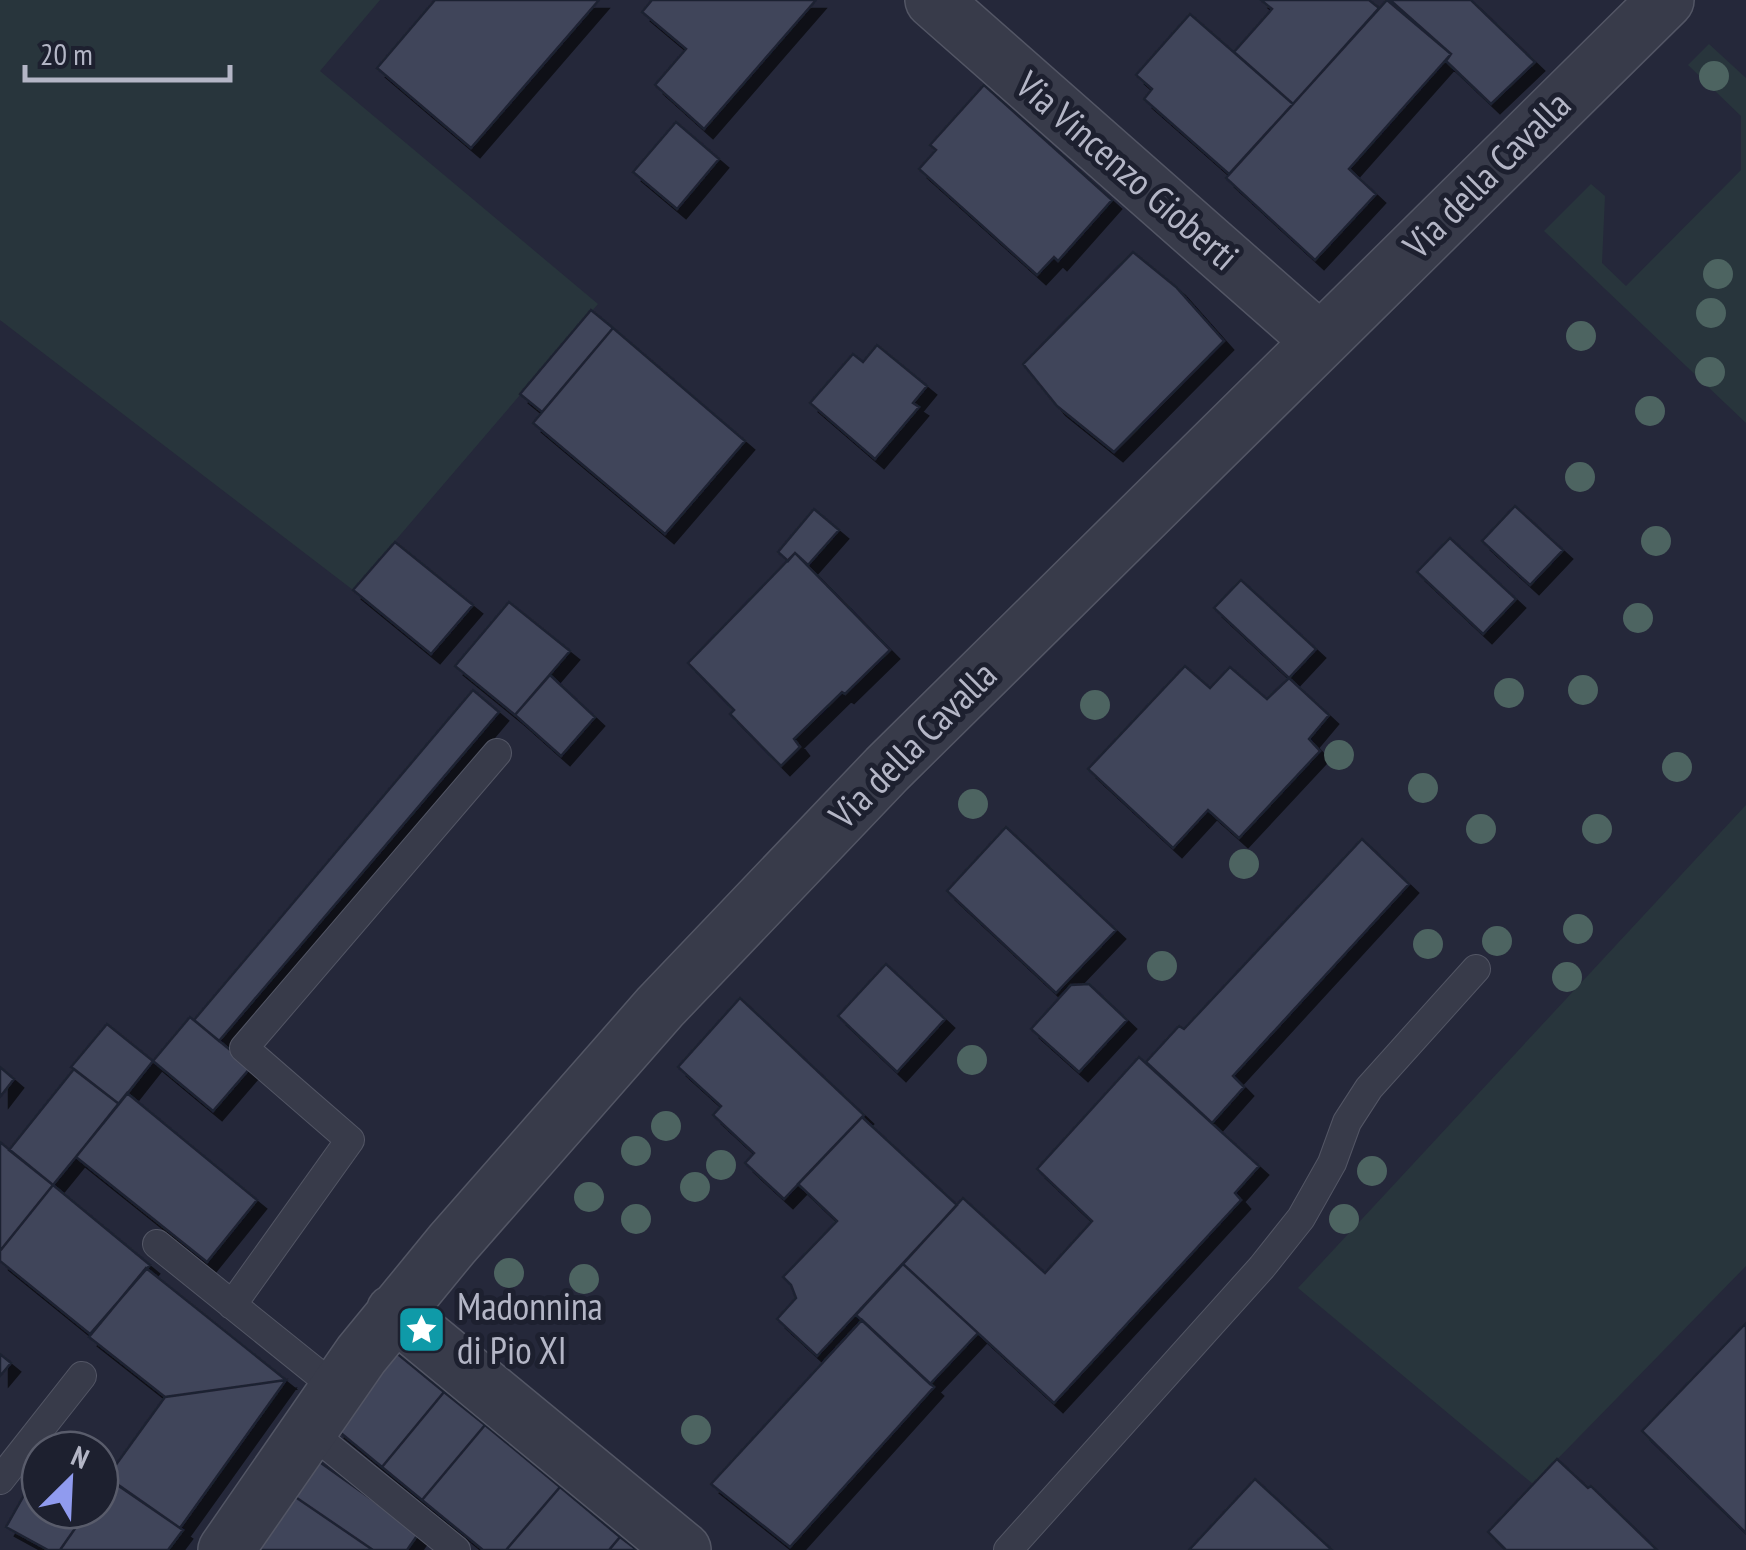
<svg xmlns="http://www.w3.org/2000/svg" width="1746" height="1550" viewBox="0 0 1746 1550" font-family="'PT Sans Narrow',sans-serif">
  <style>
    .green { fill: #28353c }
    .building { fill: #41445a; stroke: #1f2231; stroke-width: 2.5; filter: url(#shadow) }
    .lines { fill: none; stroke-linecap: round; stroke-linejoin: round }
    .lane-casing { stroke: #535665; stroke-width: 30 }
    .street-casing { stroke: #535665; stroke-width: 58 }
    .lane { stroke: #383b4a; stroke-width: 28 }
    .street { stroke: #383b4a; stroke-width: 55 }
    .tree { fill: #4d6461 }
    .labels { text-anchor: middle; stroke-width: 10; stroke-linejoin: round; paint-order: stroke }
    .street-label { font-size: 38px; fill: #b4b6c6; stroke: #1d202f }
    .poi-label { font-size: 38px; fill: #b4b6c6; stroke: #1d202f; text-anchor: start }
  </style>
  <defs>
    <filter id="shadow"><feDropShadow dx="9" dy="9" stdDeviation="0" flood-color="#0009"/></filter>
  </defs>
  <rect width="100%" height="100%" fill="#25283a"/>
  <!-- green -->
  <path class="green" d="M0,0H380L320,71L598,304L353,590L0,320Z
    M1709,44L1746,78V423L1544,231L1591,184L1605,196L1602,263L1626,286L1741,170V116L1688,65Z
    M1746,805V1266L1533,1484L1298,1288Z"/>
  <!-- building -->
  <path class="building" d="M435,0H599L471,148L377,68Z
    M652,0H816L704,129L655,85L686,49L642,12Z
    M1261,0H1369L1379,8L1293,104L1234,52L1272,9Z
    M1387,0L1451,54L1349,169L1376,194L1315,260L1226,178Z
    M1390,0H1471L1535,62L1491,104L1446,61L1451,54Z
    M1190,14L1293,104L1229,174L1144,99L1152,89L1136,75Z
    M984,85L1112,200L1058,261L1054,257L1037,275L919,169L936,150L930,145Z
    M676,122L719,159L677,209L633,172Z
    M1133,252L1176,287L1224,341L1114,452L1057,406L1023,364Z
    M591,310L613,328L542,412L520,394Z
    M613,328L745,441L665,534L533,423Z
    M877,345L927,386L913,403L919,407L875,459L810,403L853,354L863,362Z
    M1515,506L1563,550L1530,585L1482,541Z
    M814,509L839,530L808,565L795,553L788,561L778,552Z
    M1450,538L1516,599L1483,634L1417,572Z
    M395,542L473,605L431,654L353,590Z
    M795,553L890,650L845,694L842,692L794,739L800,747L781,766L730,714L734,710L688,663Z
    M1241,580L1316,649L1289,678L1214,608Z
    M509,602L570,651L515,715L455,666Z
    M1185,666L1210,688L1230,667L1267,699L1289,678L1329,715L1309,739L1320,751L1239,838L1208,810L1173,848L1088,769Z
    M550,675L595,717L561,756L515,715Z
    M473,690L499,712L219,1041L194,1020Z
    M1006,827L1116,930L1056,993L947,891Z
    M1362,839L1409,884L1233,1076L1244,1087L1212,1123L1146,1062L1179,1026L1184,1029Z
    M886,964L945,1019L897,1072L838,1016Z
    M1089,984L1127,1020L1079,1072L1031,1029L1071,985Z
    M740,998L864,1115L784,1199L745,1163L754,1153L713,1115L721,1106L678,1067Z
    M190,1017L251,1067L213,1111L153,1061Z
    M107,1024L153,1061L119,1104L71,1067Z
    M1139,1057L1259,1166L1235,1193L1241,1200L1054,1403L903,1264L963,1198L1045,1273L1092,1221L1037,1169Z
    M0,1067L14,1079L0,1097Z
    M74,1069L119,1104L53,1185L9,1150Z
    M127,1093L257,1200L207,1262L76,1157Z
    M862,1117L957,1205L817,1356L777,1319L796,1298L791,1285L783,1277L837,1221L798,1184Z
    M0,1142L53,1185L0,1251Z
    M53,1185L150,1265L90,1334L0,1261V1251Z
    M903,1264L978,1333L930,1384L856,1315Z
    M146,1268L286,1380L165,1397L89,1337Z
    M862,1320L934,1387L790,1547L711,1484Z
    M1746,1323V1533L1642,1431Z
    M394,1351L444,1392L382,1467L336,1429Z
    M0,1354L11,1363L0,1376Z
    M286,1380L180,1528L107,1477L165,1397Z
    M444,1392L485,1425L422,1500L382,1467Z
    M485,1425L560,1487L506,1550H483L422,1500Z
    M314,1458L419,1533L407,1550H373L291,1494Z
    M1557,1459L1588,1488L1591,1486L1657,1550H1506L1488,1532Z
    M36,1474L40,1476V1510H88L60,1550H48L6,1527Z
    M1255,1479L1332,1550H1189Z
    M110,1480L183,1530L168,1550H60L88,1510H100V1493Z
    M560,1487L620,1537L609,1550H506Z
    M291,1494L373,1550H250Z
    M620,1537L637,1550H609Z"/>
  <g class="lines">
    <defs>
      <path id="lane" d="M157,1244L337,1389
        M232,1305L350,1140L244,1048L497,753
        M308,1430L456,1550
        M0,1480L82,1376
        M1008,1550L1262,1267L1301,1218L1332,1163L1347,1122L1369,1088L1476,969"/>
      <path id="street" d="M933,0L1320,341
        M394,1312L683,1550
        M226,1550L361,1355L452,1244L660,1007L887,769L1666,0"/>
    </defs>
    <!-- lane casing -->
    <use href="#lane" class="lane-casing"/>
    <!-- street casing -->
    <use href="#street" class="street-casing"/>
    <!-- lane -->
    <use href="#lane" class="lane"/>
    <!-- street -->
    <use href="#street" class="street"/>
  </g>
  <!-- trees -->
  <g class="tree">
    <circle cx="1714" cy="76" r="15"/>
    <circle cx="1718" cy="274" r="15"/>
    <circle cx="1711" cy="313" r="15"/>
    <circle cx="1581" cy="336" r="15"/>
    <circle cx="1710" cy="372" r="15"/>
    <circle cx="1650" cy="411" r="15"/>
    <circle cx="1580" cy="477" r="15"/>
    <circle cx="1656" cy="541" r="15"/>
    <circle cx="1638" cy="618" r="15"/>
    <circle cx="1583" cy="690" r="15"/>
    <circle cx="1509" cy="693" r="15"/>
    <circle cx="1095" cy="705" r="15"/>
    <circle cx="1339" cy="755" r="15"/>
    <circle cx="1677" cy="767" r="15"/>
    <circle cx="1423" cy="788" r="15"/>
    <circle cx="973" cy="804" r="15"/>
    <circle cx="1481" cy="829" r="15"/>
    <circle cx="1597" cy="829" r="15"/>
    <circle cx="1244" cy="864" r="15"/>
    <circle cx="1578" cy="929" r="15"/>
    <circle cx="1497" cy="941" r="15"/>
    <circle cx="1428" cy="944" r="15"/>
    <circle cx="1162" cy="966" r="15"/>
    <circle cx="1567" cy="977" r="15"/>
    <circle cx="972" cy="1060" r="15"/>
    <circle cx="666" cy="1126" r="15"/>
    <circle cx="636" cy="1151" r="15"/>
    <circle cx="721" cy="1165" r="15"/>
    <circle cx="1372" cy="1171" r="15"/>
    <circle cx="695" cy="1187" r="15"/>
    <circle cx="589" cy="1197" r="15"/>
    <circle cx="636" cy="1219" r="15"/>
    <circle cx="1344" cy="1219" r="15"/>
    <circle cx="509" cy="1273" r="15"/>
    <circle cx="584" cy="1279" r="15"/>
    <circle cx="696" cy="1430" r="15"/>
  </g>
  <!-- icons -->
  <defs>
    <symbol id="sight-square" viewBox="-11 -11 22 22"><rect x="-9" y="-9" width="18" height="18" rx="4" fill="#0f9aa8" stroke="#1d202f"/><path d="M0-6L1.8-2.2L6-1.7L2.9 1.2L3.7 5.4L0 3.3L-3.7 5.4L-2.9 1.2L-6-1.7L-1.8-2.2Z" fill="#fff"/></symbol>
  </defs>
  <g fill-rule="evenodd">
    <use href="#sight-square" x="394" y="1302" width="55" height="55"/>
  </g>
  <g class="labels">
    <!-- street labels -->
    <g class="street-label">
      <text transform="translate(1127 171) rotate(41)" y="13">Via Vincenzo Gioberti</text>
      <text transform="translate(1487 175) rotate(-45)" y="13">Via della Cavalla</text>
      <text transform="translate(913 745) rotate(-45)" y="13">Via della Cavalla</text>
    </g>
    <!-- poi labels -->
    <g class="poi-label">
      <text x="457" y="1320">Madonnina<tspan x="457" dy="44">di Pio XI</tspan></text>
    </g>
  </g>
  <!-- north arrow -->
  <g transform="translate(70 1480) rotate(24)"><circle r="48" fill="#1d202f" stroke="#595c6b" stroke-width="2.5"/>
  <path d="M0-8L18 38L0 25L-18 38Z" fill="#909bef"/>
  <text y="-15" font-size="28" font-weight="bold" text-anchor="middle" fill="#b4b6c6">N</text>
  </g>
  <!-- scale -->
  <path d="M25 65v15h205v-15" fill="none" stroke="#b4b6c6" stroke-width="5"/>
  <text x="40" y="65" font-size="30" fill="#b4b6c6" stroke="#1d202f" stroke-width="8" paint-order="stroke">20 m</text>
</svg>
